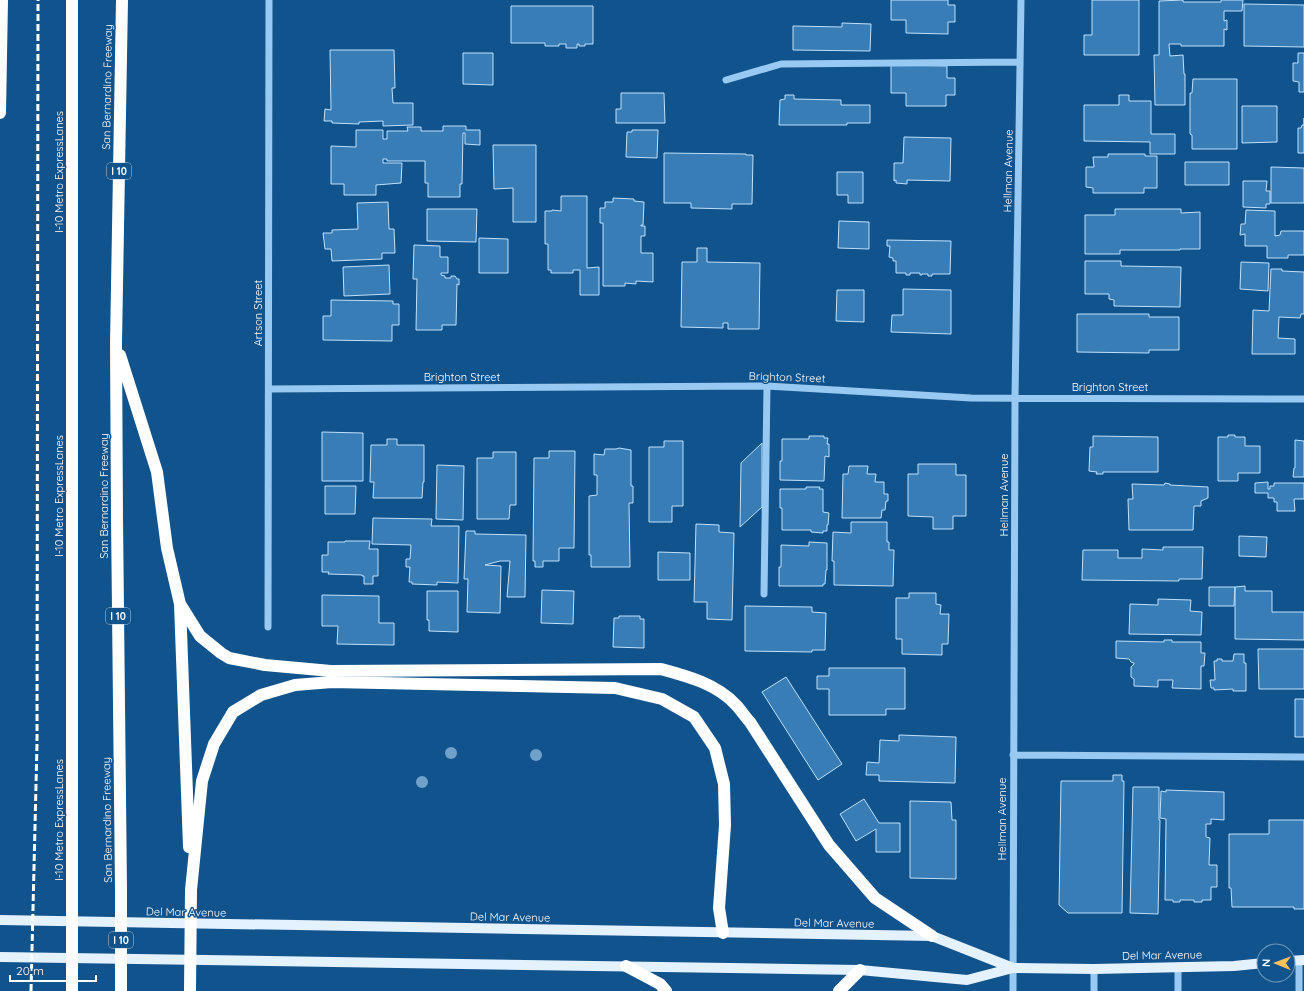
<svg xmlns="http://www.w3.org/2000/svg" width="1304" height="991" viewBox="0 0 1304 991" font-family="Quicksand,sans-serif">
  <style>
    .building { fill: #397db7; stroke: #bfe1fd }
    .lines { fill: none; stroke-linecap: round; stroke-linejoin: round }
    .minor { stroke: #98c9f2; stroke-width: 7 }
    .major { stroke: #e4f1ff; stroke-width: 10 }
    .highway { stroke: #fff; stroke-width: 12 }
    .rail { stroke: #fff; stroke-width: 3; stroke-dasharray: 7 3; stroke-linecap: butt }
    .highway-bridge { stroke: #fff; stroke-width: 12 }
    .tree { fill: #70a1cb }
    .labels { text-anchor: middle; stroke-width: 3; stroke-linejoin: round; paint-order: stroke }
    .shield { fill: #10538d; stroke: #b7cbdd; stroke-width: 1 }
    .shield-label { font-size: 10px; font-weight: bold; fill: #fff }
    .street-label { font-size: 11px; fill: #fff; stroke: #10538d }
  </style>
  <rect width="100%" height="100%" fill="#10538d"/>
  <!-- building -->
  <path class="building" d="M891,0H948V5H955V22H948V34L906,33V20H891Z
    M1092,0H1139V55H1084V35H1092Z
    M1183,0V2H1221V0H1243L1242,11H1224V21L1227,20V30L1224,29V46H1181V44H1169L1170,56L1183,55L1184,74H1185V105H1155L1154,55H1159V1Z
    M1244,4L1304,5V47L1244,46Z
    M511,6H593V44H585V46H579V44H577V48H566V44H559V46H545V43H511Z
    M842,23L871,24L870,51L793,50V26L842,27Z
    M330,50H394L395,88H392L393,103H413V125L383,126V121L359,122V124L332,123V121H324L325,109L331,110Z
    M463,53H493V85L463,84Z
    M1298,53H1304V92H1299V82L1293,81V63H1298Z
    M891,65L947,66V78H955V95H946V106H906V93H891Z
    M1193,79H1237V149H1192V135L1190,134V93H1192Z
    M621,93H664L665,123H616V109H621Z
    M785,95H794V99L841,100V105H870V123H847V125H779L780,100L785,99Z
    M1119,95H1129V101H1151V134H1175V154H1150V142L1084,141V105H1119Z
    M1242,106H1277V142L1242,143Z
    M1304,118V153H1298V128H1301L1302,125H1304Z
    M443,126H466V130H480V145L465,144V133H463L462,184H460V197H428V183H425V161H387V159H383V163H402L401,183L376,185V195H344V184H331V146L356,147V130H383V139H387V131H408L407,127H421V131H443Z
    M632,130H658L657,158L626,157L627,132H632Z
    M904,137L951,138L950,181L907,180V184L896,183V180L894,181V163H903Z
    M493,145H536V222H513V188L494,189Z
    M664,153L746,154V155H753L752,204H732V209L691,208V203H664Z
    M1108,154H1145V156H1157V188H1144V193H1093V188L1086,187V167H1094L1093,157H1108Z
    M1185,162H1229V185H1185Z
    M1271,167L1304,168V203H1271Z
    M837,172H863V203H848V195H837Z
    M1243,181H1267L1266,191H1270V204H1266V208L1243,207Z
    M561,196H587V268L599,267V295H580V270H573V273H551V270H548V244H545V211H552V210L561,211Z
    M613,198L634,199V201L644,202L643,225H641V226H645V236H641V253H653V282L636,281V284L625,283V286H603V223H600V208H605V202H613Z
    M388,202L389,229H394L395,253H382V259L332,261L331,249H325L323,233H332V230L358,229L357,203Z
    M427,209H477L476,242L427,241Z
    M1115,209H1181V213L1200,212V249H1180V250H1120V254H1085V215H1115Z
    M1246,210L1275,211V236L1280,235L1281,231H1304V255H1288V258H1267V246H1245V234L1240,235L1241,224H1245Z
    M839,221L869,222V249L838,248Z
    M479,238L508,239V273H479Z
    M887,240L951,241L950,274H932V276H928V274H922V275H920V273H910V275H906V273H896V261H893V258L889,257L890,246H887Z
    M414,245L440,246V257H448V273H441V275L445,276V278H451V276H455L457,279H459V285L457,284L456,325H442V330H416L417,279H413Z
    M697,248H707V262L760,263L759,329H728V323H723V328L681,327L682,262H697Z
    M1085,261H1121V266L1181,267L1180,307L1114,306V300L1109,299V294H1085Z
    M1241,262L1269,263L1268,291L1240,289Z
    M389,265L390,294L344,296L343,267Z
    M1271,269H1282V271L1304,272V314H1301L1300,318L1279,317L1278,338L1295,339V354H1252L1253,310L1269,311Z
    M903,289L951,290V334L891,332L892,315H903Z
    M837,290H864V322L836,321Z
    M331,300L393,301V304H399V325H392V341L323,340V316H331Z
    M1077,314H1149V317H1179V350H1149V353L1077,352Z
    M322,432L363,433V481H322Z
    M1228,435H1235V437H1245V446H1260V473H1238V481H1218V437H1228Z
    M809,436H824V438H828L827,444H829V457L825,456L824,481L780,480V461H782V439H809Z
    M1093,436L1158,437V472H1103V474H1096L1097,472L1089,471L1090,447H1093Z
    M387,439H397V445H424V482H423L422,498H373L374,482H370L371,445H387Z
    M1295,440L1304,441V477H1293L1294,468H1295Z
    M664,441H683V506H672V522H649V447H664Z
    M762,443V507L740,527L741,463Z
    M619,448L631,450V486H633V503H629L630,567H591V555H589V496L597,495V475H594V454L604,455L605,449H616Z
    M549,451H575L574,548H559V561H543V567H535V561H533L534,458H549Z
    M493,452H516V505H510L509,519H477V458H493Z
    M918,464H956V475H966V516H953V529H933V517L908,516V474H918Z
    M437,465L464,466L463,520L436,519Z
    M849,466H868L867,474H876L875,482H884V494H888V501H886L885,510H882L881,518H842L843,474H848Z
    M1268,482V489H1270V486H1274V483H1304V499H1294L1295,511H1277V502H1274V498H1268V493H1255V483Z
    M1165,483L1170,484V485L1208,487V498L1201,501V506H1194L1193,530H1129L1128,499H1133L1132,484L1164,485Z
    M325,486H356L355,514H325Z
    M806,487H820L819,489H823V512L829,513L828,525H827V531H823V533L811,532V530H782V508H780V489H806Z
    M373,518L432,519L431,526H459L458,583L437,582V585L412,584V582H409L410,567H406V559H410L411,545L372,544Z
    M851,522H887V542H889V550H894L893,586L834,585V561H832L833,532L851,533Z
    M696,524L719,525V532L734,533L732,620L707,619V602H694Z
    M466,531H475V534L526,535L525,597H507L510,561H500L485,565L501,566L500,613L467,612L468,579H464Z
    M1239,536L1267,537L1266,557L1239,556Z
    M345,541H370L369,549H378V576H373V584H364V576H362V575L328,574L329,572H322V555H328V542H345Z
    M809,542L827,543V570H826L825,584H823V586H779V567H781V545L809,546Z
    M1163,547H1203L1202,579H1179V581L1082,580L1083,550H1118V558H1142V549L1163,550Z
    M658,552L690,553V580H658Z
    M1245,586V591H1272V612H1304V640L1235,639V587Z
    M1209,587H1235L1234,606H1209Z
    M542,590L574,591L573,624L541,623Z
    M427,591H458V632L429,631V620H427Z
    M909,593H936V604L941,605L940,614H949L948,644H942V655L902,654V639H896V598H909Z
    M322,595L379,596V623H394V645L337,644L338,626H322Z
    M1158,599L1191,600L1190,611L1202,612L1201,635L1129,634L1130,604L1158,605Z
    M745,606L812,607V612L826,613L825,650H812V652L745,651Z
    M619,616H640V619H644V648L613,647L614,618H619Z
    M1164,640H1172V642H1201V653H1205L1204,666H1201V689L1172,688L1173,680H1158V687L1134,686V679L1131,677V667L1134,664V663L1131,662L1129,659L1116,658V641L1164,642Z
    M1258,649H1304V689H1259Z
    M1234,654H1244V663H1246V691H1233V689L1214,690V688H1211L1210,680H1215L1214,661H1217V659H1222V661H1233Z
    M829,668H905V709H886V715H829V689H817V676H829Z
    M786,677L842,764L818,780L762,692Z
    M1295,699H1304V737H1295Z
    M899,735L956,737L955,783L879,781V775H866L867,762L879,763L880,740L899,741Z
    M1113,775H1122V781H1124L1122,913H1068L1059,905L1061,781H1113Z
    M1133,787H1159V820H1160L1158,914L1130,913Z
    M1166,790L1224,792V820L1211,819V824H1206V837L1210,838L1209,865H1217V887H1211V900H1202V902H1194V900H1180V902H1173V900H1165L1166,819L1160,818L1161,791L1166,792Z
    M864,799L879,823H900V852H876V829L856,841L840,814Z
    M910,801L951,802L952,820H956V879L910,878Z
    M1269,820H1304V909H1294V907H1232L1231,888H1229V834H1269Z"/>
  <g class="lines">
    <!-- minor -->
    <path class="minor" d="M726,80L781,64L1020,62
      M269,389L767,386L971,398L1304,399
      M764,594L767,386
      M268,627L269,0
      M1013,755L1304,757
      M1299,960V991
      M1013,991L1015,398L1021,0
      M1094,991V969
      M1178,991V966"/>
    <!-- major -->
    <path class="major" d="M0,920L932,936L1013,968
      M0,957L860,970L967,980L1013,968L1094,969L1234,966L1264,963
      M1288,961L1304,960"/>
    <!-- highway -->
    <path class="highway" d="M0,113L2,0
      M120,355L157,472L167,548L180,604L189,847
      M180,604L200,636L221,653L229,658L265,665L331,671L661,669C687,676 717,684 736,705C741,710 745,717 750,722L829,845L875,898L932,936
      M72,885V0
      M121,889L117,518L116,343L122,0
      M191,890L202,781L214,744L233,712L261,695L295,685L332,682L615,688L662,699L694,717L715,748L724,784L725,825L719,908L723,933
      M626,966L660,984L666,991
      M839,991L860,970"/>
    <!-- rail -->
    <path class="rail" d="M31,991L37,744L38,0"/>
    <!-- highway-bridge -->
    <path class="highway-bridge" d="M72,885V991
      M121,991V889
      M190,991L191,890"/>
  </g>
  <!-- trees -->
  <g class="tree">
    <circle cx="451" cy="753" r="6"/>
    <circle cx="536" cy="755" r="6"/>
    <circle cx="422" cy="782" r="6"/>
  </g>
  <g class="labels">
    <!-- shield labels -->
    <g class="shield">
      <rect x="107" y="163" width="24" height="16" rx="3"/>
      <rect x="106" y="608" width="24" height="16" rx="3"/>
      <rect x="109" y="932" width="24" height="16" rx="3"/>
    </g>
    <g class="shield-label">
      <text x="119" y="175">I 10</text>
      <text x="118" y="620">I 10</text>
      <text x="121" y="944">I 10</text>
    </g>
    <!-- street labels -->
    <g class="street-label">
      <text transform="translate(107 87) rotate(-89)" y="4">San Bernardino Freeway</text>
      <text transform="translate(1008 171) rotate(-89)" y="4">Hellman Avenue</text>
      <text transform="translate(59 172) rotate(-90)" y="4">I-10 Metro ExpressLanes</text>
      <text transform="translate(258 313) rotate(-90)" y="4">Artson Street</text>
      <text x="462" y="381">Brighton Street</text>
      <text transform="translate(787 377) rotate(2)" y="4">Brighton Street</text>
      <text x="1110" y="391">Brighton Street</text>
      <text transform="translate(1004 495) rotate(-90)" y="4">Hellman Avenue</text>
      <text transform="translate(59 496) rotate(-90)" y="4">I-10 Metro ExpressLanes</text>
      <text transform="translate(104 496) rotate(-90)" y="4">San Bernardino Freeway</text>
      <text transform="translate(1002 819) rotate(-90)" y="4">Hellman Avenue</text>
      <text transform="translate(59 820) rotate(-90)" y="4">I-10 Metro ExpressLanes</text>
      <text transform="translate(107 820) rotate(-91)" y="4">San Bernardino Freeway</text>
      <text transform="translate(186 912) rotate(1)" y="4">Del Mar Avenue</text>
      <text transform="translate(510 917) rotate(1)" y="4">Del Mar Avenue</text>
      <text transform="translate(834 923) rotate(1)" y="4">Del Mar Avenue</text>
      <text transform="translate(1162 955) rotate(-1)" y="4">Del Mar Avenue</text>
    </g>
  </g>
  <!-- north arrow -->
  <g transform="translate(1276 963) rotate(271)"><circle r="19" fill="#10538d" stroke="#7098bb"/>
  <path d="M0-3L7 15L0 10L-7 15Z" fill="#ffc05a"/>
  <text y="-6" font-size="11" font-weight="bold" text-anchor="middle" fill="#ffffff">N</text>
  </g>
  <!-- scale -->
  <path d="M10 975v6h86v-6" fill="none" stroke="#ffffff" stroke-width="2"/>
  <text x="16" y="975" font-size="12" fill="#ffffff" stroke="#10538d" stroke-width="3" paint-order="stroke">20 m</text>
</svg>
